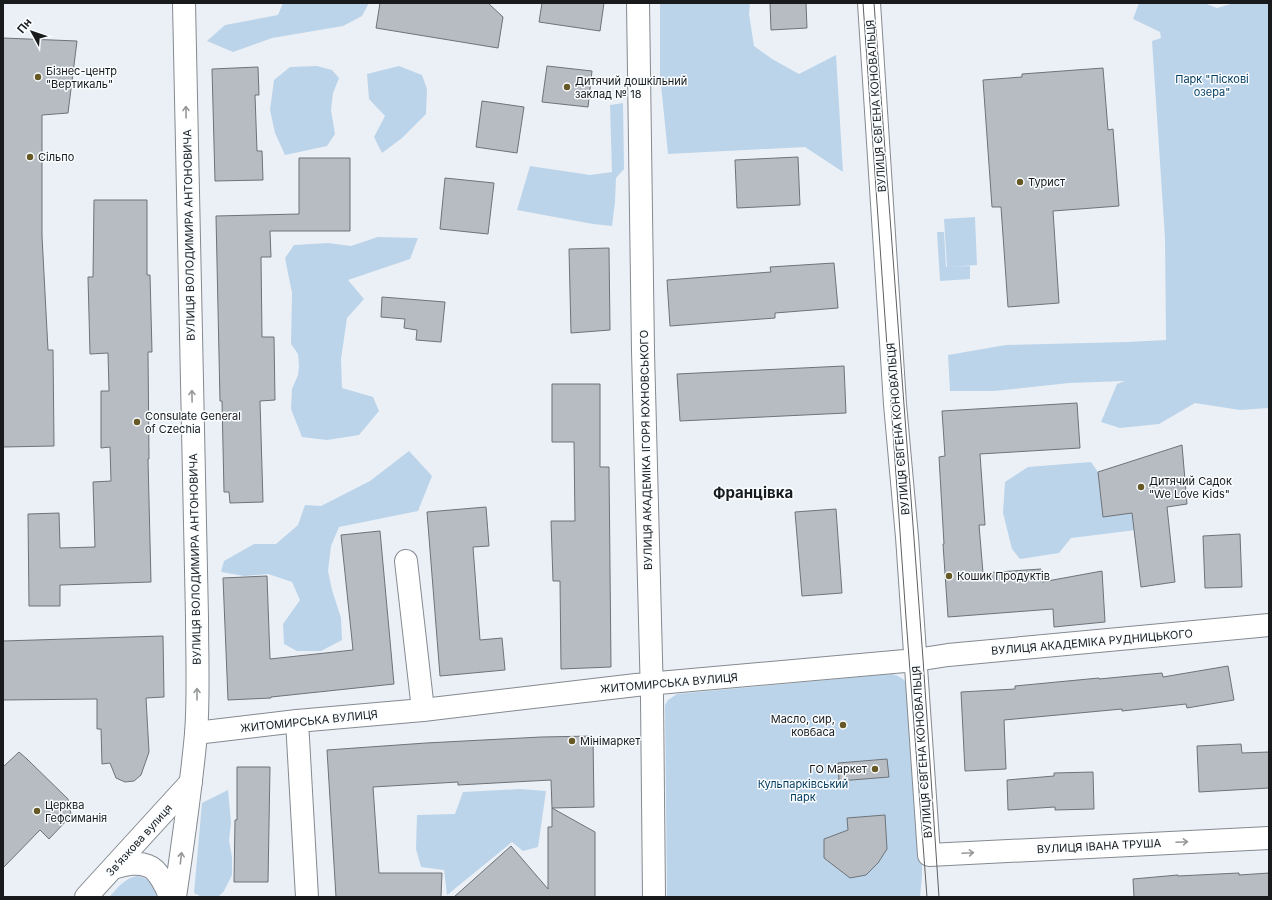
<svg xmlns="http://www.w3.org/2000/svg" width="1272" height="900" viewBox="0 0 1272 900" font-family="Inter,sans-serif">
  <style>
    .green { fill: #bcd4ea }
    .building { fill: #b6bcc2; stroke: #6d7378 }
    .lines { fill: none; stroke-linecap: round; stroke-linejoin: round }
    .minor-casing { stroke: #848a8f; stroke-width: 24 }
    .major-casing { stroke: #848a8f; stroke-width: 24 }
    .minor { stroke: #fff; stroke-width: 22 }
    .major { stroke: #fff; stroke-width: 22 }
    .tram { stroke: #5d6064; stroke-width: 1 }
    .oneway { stroke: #979899 }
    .poi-dot { fill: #665926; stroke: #fafdff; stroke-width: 1.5 }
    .labels { text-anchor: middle; stroke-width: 3; stroke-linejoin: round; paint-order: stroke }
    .poi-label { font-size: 11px; fill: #181a1c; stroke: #fafdff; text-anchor: start }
    .park-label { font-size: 11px; fill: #003a5f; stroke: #fafdff }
    .street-label { font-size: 11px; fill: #181a1c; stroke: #fafdff }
    .district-label { font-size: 15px; font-weight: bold; fill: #181a1c; stroke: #fafdff }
  </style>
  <rect width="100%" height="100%" fill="#eaf0f6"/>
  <!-- green -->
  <path class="green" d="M283,3H369L362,16L343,26L272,38L233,52L207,41L225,25L278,15Z
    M660,3H750L749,14L754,46L772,59L799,74L836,55L843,172L805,147L668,154L660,75Z
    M1139,3H1204L1217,8L1234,3H1269V408L1240,410L1195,403L1159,424L1120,428L1101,422L1117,384L1125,381L1069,383L994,391H950L948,355L1006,345L1127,342L1166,340L1165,238L1152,41L1161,38L1160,32L1133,19Z
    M317,66L332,70L339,78L333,93L331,110L335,134L327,146L285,155L275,133L270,110L274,80L290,67Z
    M399,66L422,75L427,89L426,114L402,138L382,153L374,137L385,116L369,99L367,74Z
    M623,103L624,169L616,178L615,202L612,226L593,224L517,210L530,166L590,175L612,172L610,105Z
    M975,217L977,265L947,267L944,219Z
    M937,232H944L946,267L970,266V279L940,281Z
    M378,237L418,238L410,259L348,280L364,299L347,318L341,359L342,388L373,397L379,411L359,435L327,440L302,437L291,409L292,389L298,375L299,366L298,354L291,344L292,293L285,258L294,245L328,243L351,246Z
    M409,451L432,476L418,511L339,527L331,546L328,571L332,590L341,618L342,640L321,651H297L284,644L283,624L300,600L292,582L268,574L244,576L221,572L224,561L254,544H276L298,525L305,505L321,506L370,481Z
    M1091,462L1102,478L1136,508L1144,529L1071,538L1059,553L1020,559L1012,549L1003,513L1005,482L1028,467Z
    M891,674C900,676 903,678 908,685L922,860V876L920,897H667L665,705L668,700L677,694Z
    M520,789L546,791L538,847L523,851L512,842L447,895L444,870L421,867L416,849L417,815L455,814L463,792Z
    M228,790L231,823L229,840L232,857V875L224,891L218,897H202L194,893L202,803Z
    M137,876C149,877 155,886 157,897H109C117,889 124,878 137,876Z"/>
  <!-- building -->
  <path class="building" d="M380,3H488L503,17L498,48L376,28Z
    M542,3H604L600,31L539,22Z
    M770,3H806L807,28L771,30Z
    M3,38L77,41L68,113L42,115V236L48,350H53L54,446L3,447Z
    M547,66L592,71L588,107L542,102Z
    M258,67L259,95H255L257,151H262L263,180L215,181L212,69Z
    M1103,68L1108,130L1113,129L1119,206L1053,211L1059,303L1008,307L1001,207H992L983,80L1022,77V74Z
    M482,101L524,107L517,153L476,147Z
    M798,157L800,205L737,208L735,160Z
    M299,158H350V231H270L271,257H261L262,337H274L275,400L260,401L263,502L230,503L229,492H224L222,401H220L216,216L299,214Z
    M445,178L494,183L488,234L440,229Z
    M94,200H147V275H150L152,352H148L149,459H148L151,582L60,585V606H29L28,514L59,513L60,548L95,547L93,482L111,481L110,447L101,448V391H109L108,353L90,354L88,277H93Z
    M609,248L610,330L571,333L569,249Z
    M834,263L838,308L775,313V318L670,326L667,280L771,272L770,267Z
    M382,297L445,302L441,342L416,340L417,330L404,328L405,319L381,317Z
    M844,366L846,413L680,421L677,374Z
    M552,384H600V467H609L611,667L561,669L560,581H553L551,521H575L574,442H552Z
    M1077,403L1080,448L980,454L985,525H979L983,573L1041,569L1042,582L1102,571L1105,622L1054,627L1053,609L948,617L943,544H944L939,457L945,456L942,411Z
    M1182,445L1187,504L1167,507L1175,582L1141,587L1132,513L1103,517L1098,472Z
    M486,507L489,546L473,547L480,640L502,638L505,670L440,676L427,512Z
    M836,509L842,593L802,596L795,512Z
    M380,531L394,684L271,697V698L228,700L223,578L267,576L270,659L353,650L341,535Z
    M1240,534L1242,587L1205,588L1203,536Z
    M163,636L164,697L146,698L149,752L141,775L134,781L125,782L116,778L110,763L102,764L101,729H97V699L3,700V641Z
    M1228,666L1234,700L1187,708L1186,704L1122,711V709L1004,720L1006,769L965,771L961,692L1015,689V686L1099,678V679L1162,673L1163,677Z
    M593,736L594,807L552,808L551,780L458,785V782L373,787L379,873H442L441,897H336L327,750L426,743L541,737Z
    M1241,744L1242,753L1269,752V788L1199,792L1197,746Z
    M19,752L27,759L68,799L71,814L68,819L49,839L40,830L3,868V767Z
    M887,759L889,777L839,781L838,763Z
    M237,767H270L268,882H234L235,820H237Z
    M1093,772L1094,809L1055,810V807L1008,810L1007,780L1054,776V773Z
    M552,808L595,832V897H454L511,846L548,889V827H552Z
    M885,815L887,849L878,863L866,875L850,878L824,858V839L848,830L847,818Z
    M1239,873V875L1269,873V897H1134L1133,879L1178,875V876Z"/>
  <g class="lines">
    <defs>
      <path id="minor" d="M638,3L643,351L652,697L654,897
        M869,3L895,404L907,537L929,855L1269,838
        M406,561L423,710
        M297,721L307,897
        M196,733L297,721L423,710L636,685L916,660L948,655L1269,625
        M113,868C124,865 137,861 148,866C158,869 167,888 170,897
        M86,897L191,782"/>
      <path id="major" d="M175,897C183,843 191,788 196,734C199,695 197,656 197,618L184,3"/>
    </defs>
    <!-- minor casing -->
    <use href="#minor" class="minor-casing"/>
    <!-- major casing -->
    <use href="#major" class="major-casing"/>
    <!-- minor -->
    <use href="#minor" class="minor"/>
    <!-- major -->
    <use href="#major" class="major"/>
    <!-- tram -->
    <path class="tram" d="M863,3L906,618L927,897
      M874,3L923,659L939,897"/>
  </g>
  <!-- one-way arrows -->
  <defs><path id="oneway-shaft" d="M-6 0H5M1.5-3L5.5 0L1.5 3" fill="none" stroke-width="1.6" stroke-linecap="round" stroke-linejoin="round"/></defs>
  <g class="oneway">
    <use href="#oneway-shaft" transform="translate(186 112) rotate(-91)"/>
    <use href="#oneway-shaft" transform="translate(192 396) rotate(-91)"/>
    <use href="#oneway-shaft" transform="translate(197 694) rotate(-90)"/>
    <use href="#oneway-shaft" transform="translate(1182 842) rotate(-3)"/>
    <use href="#oneway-shaft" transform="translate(968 853) rotate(-3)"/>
    <use href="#oneway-shaft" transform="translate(181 858) rotate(-83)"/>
  </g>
  <!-- markers -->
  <g class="poi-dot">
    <circle cx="38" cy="77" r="4"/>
    <circle cx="567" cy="87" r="4"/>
    <circle cx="30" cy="157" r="4"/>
    <circle cx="1020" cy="182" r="4"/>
    <circle cx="137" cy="422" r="4"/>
    <circle cx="1141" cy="487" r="4"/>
    <circle cx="949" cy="576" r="4"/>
    <circle cx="843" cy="725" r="4"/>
    <circle cx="572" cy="741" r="4"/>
    <circle cx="875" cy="769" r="4"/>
    <circle cx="37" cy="811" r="4"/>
  </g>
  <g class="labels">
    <!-- poi labels -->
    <g class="poi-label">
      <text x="46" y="75">Бізнес-центр<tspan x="46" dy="13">"Вертикаль"</tspan></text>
      <text x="575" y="85">Дитячий дошкільний<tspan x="575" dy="13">заклад № 18</tspan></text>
      <text x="38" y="161">Сільпо</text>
      <text x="1028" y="186">Турист</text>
      <text x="145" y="420">Consulate General<tspan x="145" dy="13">of Czechia</tspan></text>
      <text x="1149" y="485">Дитячий Садок<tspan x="1149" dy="13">"We Love Kids"</tspan></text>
      <text x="957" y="580">Кошик Продуктів</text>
      <text x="835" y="723" text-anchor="end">Масло, сир,<tspan x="835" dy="13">ковбаса</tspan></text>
      <text x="580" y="745">Мінімаркет</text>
      <text x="867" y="773" text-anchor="end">ГО Маркет</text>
      <text x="45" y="809">Церква<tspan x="45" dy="13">Гефсиманія</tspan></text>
    </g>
    <!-- park labels -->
    <g class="park-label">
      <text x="1212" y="83">Парк "Піскові<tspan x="1212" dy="13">озера"</tspan></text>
      <text x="803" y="788">Кульпарківський<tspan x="803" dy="13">парк</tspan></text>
    </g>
    <!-- street labels -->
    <g class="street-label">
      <text transform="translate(876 106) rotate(-94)" y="4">ВУЛИЦЯ ЄВГЕНА КОНОВАЛЬЦЯ</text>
      <text transform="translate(189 235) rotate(-91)" y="4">ВУЛИЦЯ ВОЛОДИМИРА АНТОНОВИЧА</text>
      <text transform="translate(898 429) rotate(-95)" y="4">ВУЛИЦЯ ЄВГЕНА КОНОВАЛЬЦЯ</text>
      <text transform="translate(646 450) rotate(-91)" y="4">ВУЛИЦЯ АКАДЕМІКА ІГОРЯ ЮХНОВСЬКОГО</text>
      <text transform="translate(195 559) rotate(-91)" y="4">ВУЛИЦЯ ВОЛОДИМИРА АНТОНОВИЧА</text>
      <text transform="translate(1092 642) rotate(-5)" y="4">ВУЛИЦЯ АКАДЕМІКА РУДНИЦЬКОГО</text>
      <text transform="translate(669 683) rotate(-5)" y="4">ЖИТОМИРСЬКА ВУЛИЦЯ</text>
      <text transform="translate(309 721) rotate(-6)" y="4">ЖИТОМИРСЬКА ВУЛИЦЯ</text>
      <text transform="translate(922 752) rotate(-94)" y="4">ВУЛИЦЯ ЄВГЕНА КОНОВАЛЬЦЯ</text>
      <text transform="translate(139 840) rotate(-48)" y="4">Звʼязкова вулиця</text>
      <text transform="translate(1099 846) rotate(-3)" y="4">ВУЛИЦЯ ІВАНА ТРУША</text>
    </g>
    <!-- district labels -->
    <g class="district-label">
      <text x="753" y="498">Францівка</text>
    </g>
  </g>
  <!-- border -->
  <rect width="1272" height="900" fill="none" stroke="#181a1c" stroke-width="8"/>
  <!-- north arrow -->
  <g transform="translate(32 32) rotate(310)" stroke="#fafdff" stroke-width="3" paint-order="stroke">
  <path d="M0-3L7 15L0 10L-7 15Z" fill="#181a1c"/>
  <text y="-6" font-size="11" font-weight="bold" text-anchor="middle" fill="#181a1c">Пн</text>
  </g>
</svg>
